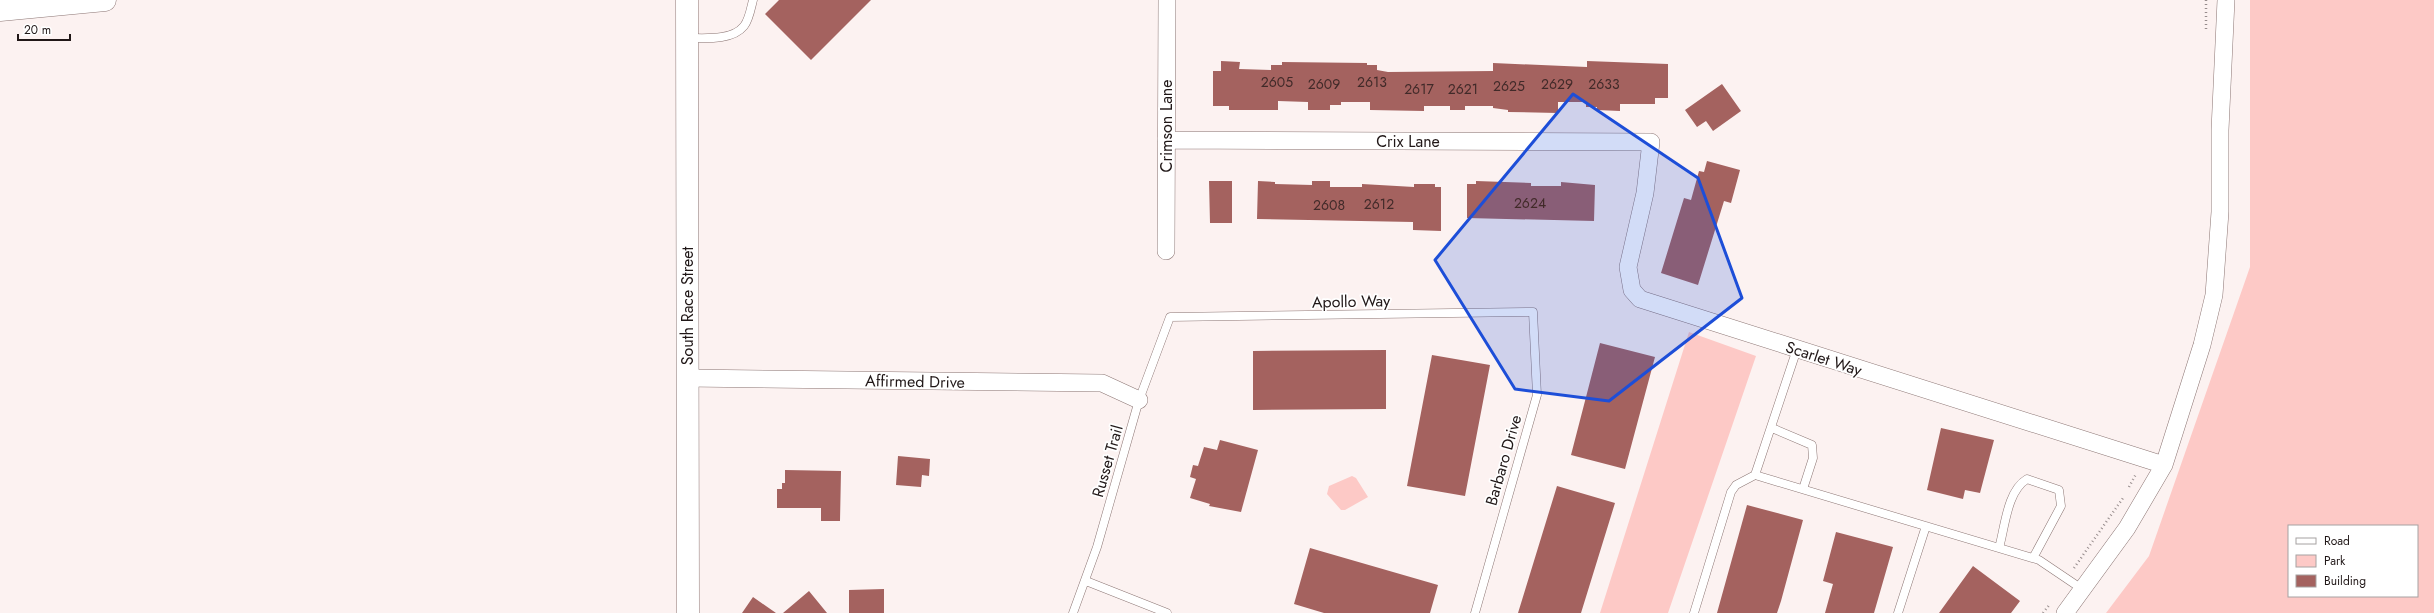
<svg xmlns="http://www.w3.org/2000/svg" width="2434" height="613" viewBox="0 0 2434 613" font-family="Jost,sans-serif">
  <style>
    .green { fill: #fdc9c6; fill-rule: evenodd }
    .building { fill: #a4625f }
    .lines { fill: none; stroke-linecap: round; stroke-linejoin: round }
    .lane-casing { stroke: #8c7674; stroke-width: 9 }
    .street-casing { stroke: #8c7674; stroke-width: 18 }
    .secondary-casing { stroke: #8c7674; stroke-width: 23 }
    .path { stroke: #978d8d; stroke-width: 2.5; stroke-dasharray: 1 3; stroke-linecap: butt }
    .lane { stroke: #fff; stroke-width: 8 }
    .street { stroke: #fff; stroke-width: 17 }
    .secondary { stroke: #fff; stroke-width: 22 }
    .marked { fill: #1d4ed8; fill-opacity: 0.2; stroke: #1d4ed8; stroke-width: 3; stroke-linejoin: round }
    .labels { text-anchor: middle; stroke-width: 3.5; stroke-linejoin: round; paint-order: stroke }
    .number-label { font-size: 14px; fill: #412a29 }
    .street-label { font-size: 16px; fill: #201717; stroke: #fff }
  </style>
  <rect width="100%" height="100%" fill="#fcf2f1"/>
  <!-- green -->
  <path class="green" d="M2250,0H2434V613H2106L2149,556L2250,267ZM2289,526H2417V596H2289Z
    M1689,332L1756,356L1668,613H1600Z
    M1352,476L1356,478L1368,497L1345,510H1341L1327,494L1329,486Z"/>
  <!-- building -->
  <path class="building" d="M779,0H871L811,60L765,14Z
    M1221,61L1240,62L1239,69L1271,70V65H1282V62L1367,63V65H1377V70L1388,72L1493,71V63L1587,67V61L1668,64V98H1655V104H1620V111L1597,110V107H1586V102H1558V113L1508,112V110L1493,108V106H1465V110H1450V106H1424V111L1370,110V102H1341V105H1330V110H1308V102L1278,101V110H1229V106H1213V71H1221Z
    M1722,84L1741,111L1713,131L1706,121L1697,127L1685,110Z
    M1707,161L1740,170L1731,203L1724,201L1698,285L1661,273L1684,198L1691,200L1699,171L1704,172Z
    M1209,181H1232V223H1210Z
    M1258,181L1275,182V184L1312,185V181H1330V187H1362V184L1414,187V184H1435V187H1441V231L1413,230V222L1257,219Z
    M1476,181L1531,183V186H1561V182L1595,185L1594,221L1467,218V184H1476Z
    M1600,343L1655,357L1625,469L1571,455Z
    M1386,350V409L1253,410V351Z
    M1432,355L1490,365L1465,496L1407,486Z
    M1941,428L1994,440L1980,493L1965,490L1963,499L1927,490Z
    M1220,440L1258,450L1241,512L1209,506L1210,504L1190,498L1196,479L1190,477L1193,465L1198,466L1204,447L1217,450Z
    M898,456L930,459L929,476L922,475L921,487L896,485Z
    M785,470L841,471L840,521H821V508H777V489H782V483H785Z
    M1557,486L1615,503L1581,613H1518Z
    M1747,505L1803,520L1781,601L1777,613H1717Z
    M1836,532L1893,547L1874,613H1825L1833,584L1823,581Z
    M1310,548L1438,585L1430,613H1324L1294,604Z
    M1973,566L2020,601L2011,613H1939Z
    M884,589V613H849V590Z
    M809,591L827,613H783Z
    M753,597L776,613H742Z"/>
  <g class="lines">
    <defs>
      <path id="lane" d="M687,38C704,38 732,41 744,26C749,20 751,8 753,0
        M1772,428L1812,445L1813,458L1803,489
        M1755,475L2039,560L2082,589
        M1999,548C2005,527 2007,491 2027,479L2059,490L2061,506L2033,558
        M1086,581L1167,613
        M1073,613L1097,547L1139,400L1170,317L1533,312L1537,395L1475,613
        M1694,613L1731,492L1736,485L1755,475L1797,349
        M1898,613L1926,526"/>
      <path id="street" d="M1166,140L1651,142L1645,193L1628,267L1632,290L1640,299L2164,465
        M1166,251L1167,0
        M687,378L1102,383L1139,400
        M2065,613L2127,528L2164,465L2202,345L2214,295L2220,212V130L2226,0"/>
      <path id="secondary" d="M687,0L688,613
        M0,10L105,0"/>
    </defs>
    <!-- lane casing -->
    <use href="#lane" class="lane-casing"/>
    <!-- street casing -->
    <use href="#street" class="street-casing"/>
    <!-- secondary casing -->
    <use href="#secondary" class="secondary-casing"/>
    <!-- path -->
    <path class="path" d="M2206,0V29
      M2129,487L2136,474
      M2074,568L2123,498
      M2043,613L2050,604"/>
    <!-- lane -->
    <use href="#lane" class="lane"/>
    <!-- street -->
    <use href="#street" class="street"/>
    <!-- secondary -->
    <use href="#secondary" class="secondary"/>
  </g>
  <!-- marked area -->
  <path class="marked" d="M1573,94L1698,178L1742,298L1609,401L1515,389L1435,260Z"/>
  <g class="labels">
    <!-- number labels -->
    <g class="number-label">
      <text x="1277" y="87">2605</text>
      <text x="1372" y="87">2613</text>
      <text x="1324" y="89">2609</text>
      <text x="1557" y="89">2629</text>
      <text x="1604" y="89">2633</text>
      <text x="1509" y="91">2625</text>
      <text x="1419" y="94">2617</text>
      <text x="1463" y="94">2621</text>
      <text x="1530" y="208">2624</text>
      <text x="1379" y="209">2612</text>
      <text x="1329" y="210">2608</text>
    </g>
    <!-- street labels -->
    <g class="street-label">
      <text transform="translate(1166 126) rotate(-90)" y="6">Crimson Lane</text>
      <text x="1408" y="147">Crix Lane</text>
      <text transform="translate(1351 301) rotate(-1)" y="6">Apollo Way</text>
      <text transform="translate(687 306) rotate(-90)" y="6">South Race Street</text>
      <text transform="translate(1824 358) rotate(18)" y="6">Scarlet Way</text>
      <text transform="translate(915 381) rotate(1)" y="6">Affirmed Drive</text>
      <text transform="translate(1503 460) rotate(-74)" y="6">Barbaro Drive</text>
      <text transform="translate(1107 461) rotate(-74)" y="6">Russet Trail</text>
    </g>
  </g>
  <!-- legend -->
  <rect x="2288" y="525" width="130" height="72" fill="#ffffff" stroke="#a6a2a2"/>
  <rect x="2296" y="538" width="20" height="6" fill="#ffffff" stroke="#a6a2a2"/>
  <text x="2324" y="545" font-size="12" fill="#201717">Road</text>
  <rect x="2296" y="555" width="20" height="12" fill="#fdc9c6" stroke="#a6a2a2"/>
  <text x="2324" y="565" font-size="12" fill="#201717">Park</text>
  <rect x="2296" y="575" width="20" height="12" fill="#a4625f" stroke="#a6a2a2"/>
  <text x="2324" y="585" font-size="12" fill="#201717">Building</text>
  <!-- scale -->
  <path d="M18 34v6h52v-6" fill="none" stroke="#201717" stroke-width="2"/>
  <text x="24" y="34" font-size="12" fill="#201717" stroke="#ffffff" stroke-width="3" paint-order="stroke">20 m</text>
</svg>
